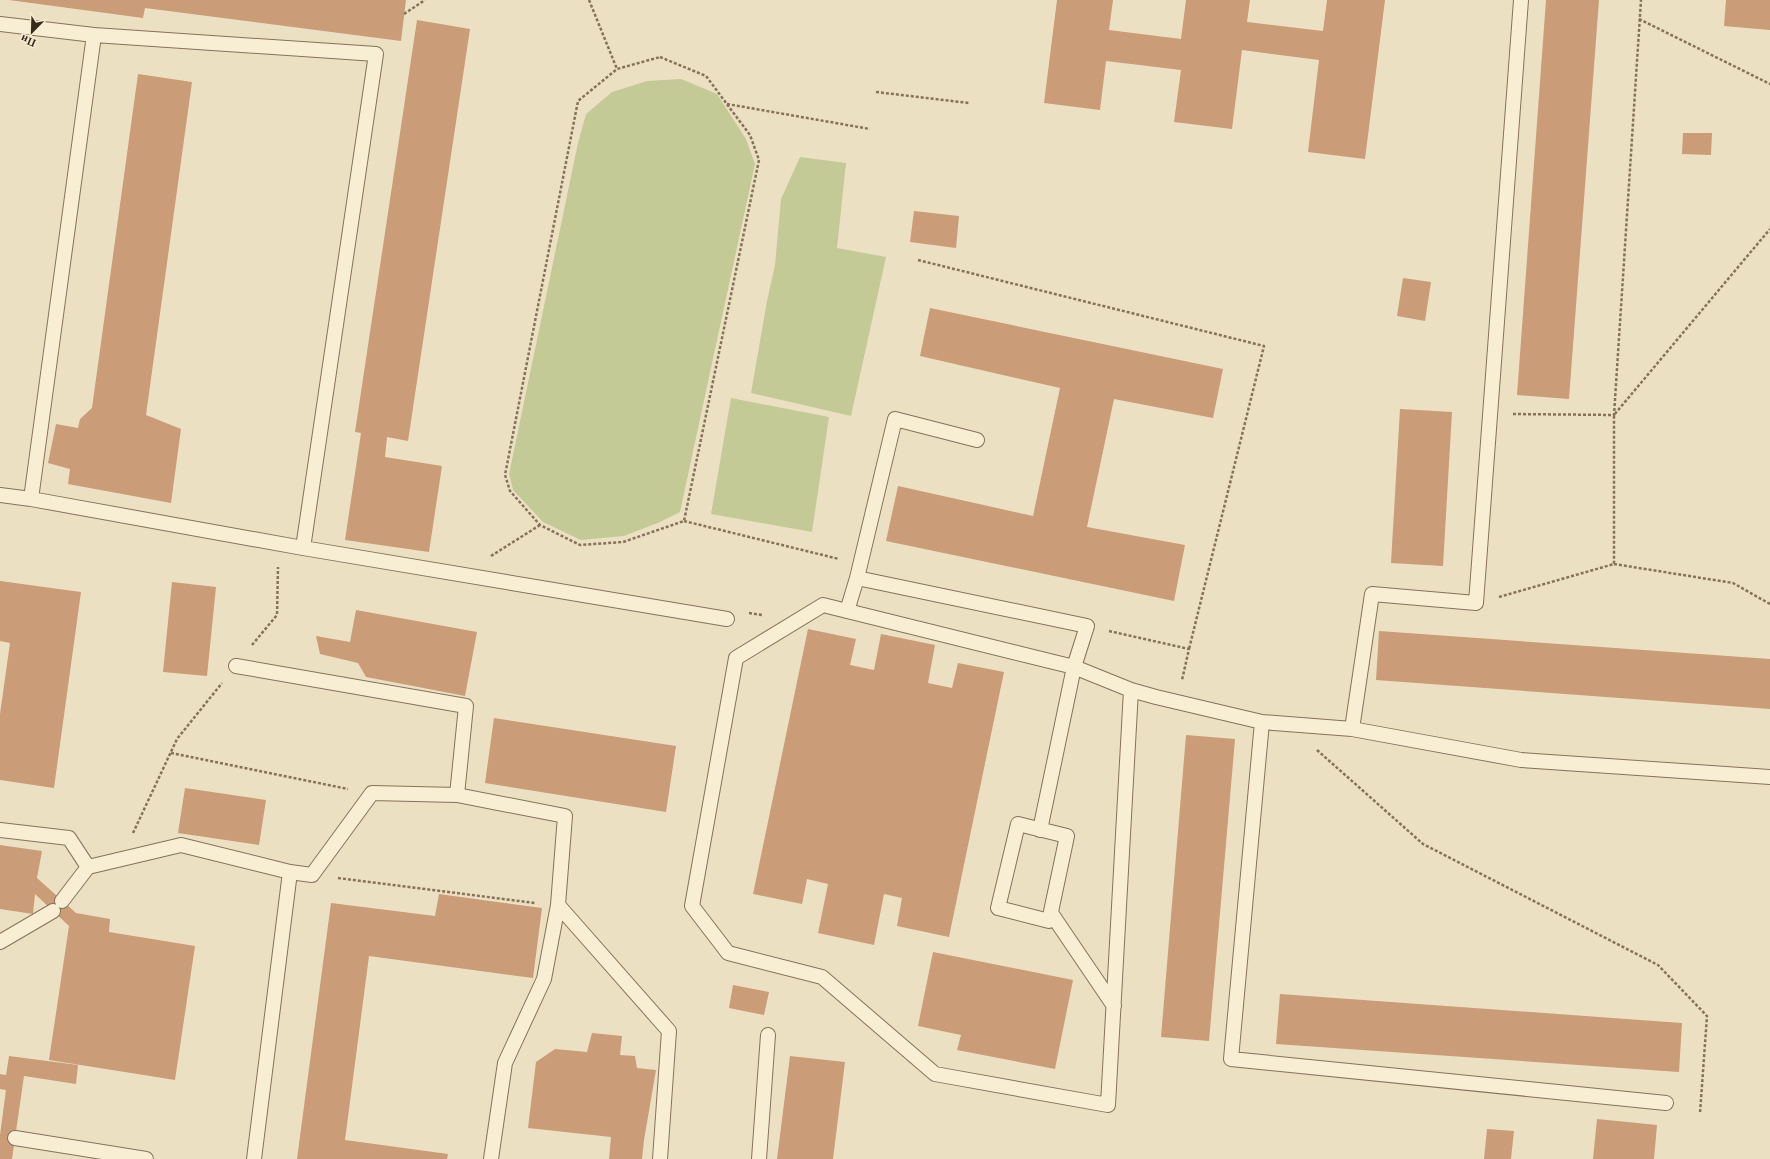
<svg xmlns="http://www.w3.org/2000/svg" width="1770" height="1159" viewBox="0 0 1770 1159" font-family="Spectral,serif">
  <style>
    .garden { fill: #c3ca96 }
    .building { fill: #ca9c78 }
    .lines { fill: none; stroke-linecap: round; stroke-linejoin: round }
    .lane-casing { stroke: #85725a; stroke-width: 16 }
    .path { stroke: #85725a; stroke-width: 2.5; stroke-dasharray: 3 2; stroke-linecap: butt }
    .lane { stroke: #f8eed4; stroke-width: 14 }
  </style>
  <rect width="100%" height="100%" fill="#ece0c2"/>
  <!-- garden -->
  <path class="garden" d="M681,79L717,94L746,139L755,164L680,512L660,522L624,536L581,540L543,522L513,490L509,474L578,143L586,114L612,92L647,81Z
    M800,157L846,163L837,248L886,257L851,416L751,393L767,301L775,265L781,199Z
    M731,398L829,417L812,532L711,514Z"/>
  <!-- building -->
  <path class="building" d="M9,0H406L401,41L145,8L143,18Z
    M1057,0H1113L1109,30L1181,39L1186,0H1250L1247,22L1323,31L1327,0H1385L1365,159L1308,152L1319,60L1242,50L1232,129L1174,122L1181,70L1106,61L1100,110L1044,103Z
    M1546,0H1599L1569,399L1517,395Z
    M1726,0H1770V30L1724,26Z
    M417,20L470,29L408,441L387,437L385,457L442,466L429,552L345,540L361,433L355,432Z
    M138,74L192,82L146,415L181,429L171,503L68,484L70,469L48,463L56,424L78,428L80,419L92,408Z
    M1683,133H1712L1711,155L1682,154Z
    M914,211L959,216L956,248L910,242Z
    M1403,278L1431,282L1425,321L1397,316Z
    M930,308L1223,369L1213,418L1114,399L1087,527L1185,545L1174,601L886,541L898,486L1033,516L1060,388L920,356Z
    M1400,409L1452,412L1443,566L1391,563Z
    M0,581L81,592L54,788L0,780V714L10,643L0,641Z
    M172,582L216,587L207,676L163,672Z
    M356,610L477,632L465,696L366,677L358,663L320,654L316,636L350,642Z
    M808,629L856,639L850,665L874,670L881,634L935,645L928,683L952,688L958,663L1004,672L949,937L897,926L902,898L884,894L874,945L818,933L828,884L807,879L802,904L753,894Z
    M1379,631L1770,659V709L1376,680Z
    M494,718L676,746L666,812L485,783Z
    M1186,735L1235,739L1209,1041L1161,1037Z
    M185,788L266,800L259,845L178,833Z
    M0,845L42,851L37,878L76,913L110,919L109,932L195,946L175,1080L49,1060L69,926L35,894L33,914L0,909Z
    M439,894L542,908L533,978L369,956L345,1140L448,1154L447,1159H297L331,903L435,916Z
    M933,952L1073,980L1055,1069L957,1050L961,1035L918,1026Z
    M733,985L769,992L764,1015L729,1008Z
    M1280,994L1682,1023L1679,1072L1276,1044Z
    M592,1033L622,1036L620,1055L635,1056L637,1068L656,1070L644,1140L642,1159H609L611,1137L528,1128L536,1062L555,1049L587,1052Z
    M9,1056L78,1065L76,1084L24,1076L12,1159H0V1135L6,1090L0,1089V1074L6,1075Z
    M790,1056L845,1062L833,1159H777Z
    M1597,1119L1657,1125L1654,1159H1593Z
    M1487,1129L1514,1131L1511,1159H1484Z"/>
  <g class="lines">
    <defs>
      <path id="lane" d="M0,24L94,35L376,54L303,548
        M977,440L895,419L857,578L1087,626L1074,667L1040,830
        M0,495L31,499L303,548L727,619
        M31,499L94,35
        M847,611L857,578
        M236,666L466,706L457,795L565,816L558,905L544,979L505,1063L491,1159
        M1131,690L1108,1105L935,1074L822,977L728,953L692,906L736,658L823,605L1074,667L1131,690L1156,697L1262,722L1352,729L1521,760L1770,777
        M1262,722L1231,1059L1666,1103
        M1352,729L1372,594L1476,603L1521,0
        M1018,824L1067,836L1049,921L998,908Z
        M0,830L69,838L88,867
        M62,901L88,867L181,845L290,872
        M558,905L669,1031L660,1159
        M1051,913L1114,1006
        M0,942L53,911
        M15,1138L146,1159
        M254,1159L290,872L312,875L372,793L457,795
        M759,1159L768,1035"/>
    </defs>
    <!-- lane casing -->
    <use href="#lane" class="lane-casing"/>
    <!-- path -->
    <path class="path" d="M589,0L617,69
      M404,14L425,0
      M1639,19L1770,84
      M660,57L706,76L750,135L759,160L684,521L623,542L580,545L540,525L510,491L505,475L578,101L617,69Z
      M876,92L969,103
      M727,104L870,129
      M918,260L1264,346L1189,649
      M1513,414L1614,415L1641,0
      M684,521L839,559
      M491,556L540,525
      M1614,564L1733,583L1770,604
      M1499,597L1614,564V415L1770,229
      M749,613L762,615
      M1109,631L1189,649L1182,680
      M252,645L277,615L278,567
      M1317,750L1423,844L1658,965L1707,1016L1700,1113
      M171,753L348,789
      M133,833L177,739L222,683
      M338,878L535,903"/>
    <!-- lane -->
    <use href="#lane" class="lane"/>
  </g>
  <!-- north arrow -->
  <g transform="translate(32 32) rotate(203)" stroke="#f4ebd1" stroke-width="3" paint-order="stroke">
  <path d="M0-3L7 15L0 10L-7 15Z" fill="#362a1d"/>
  <text y="-6" font-size="11" font-weight="bold" text-anchor="middle" fill="#362a1d">Пн</text>
  </g>
</svg>
